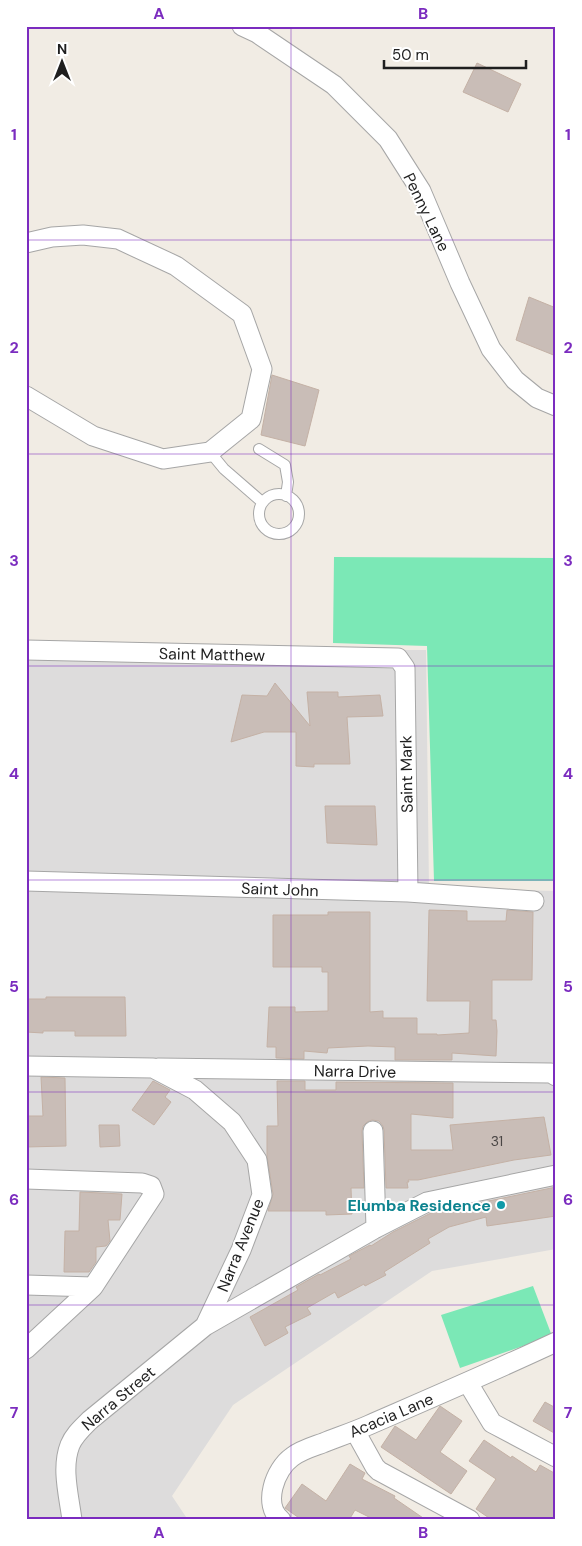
<svg xmlns="http://www.w3.org/2000/svg" width="582" height="1546" viewBox="0 0 582 1546" font-family="'DM Sans',sans-serif">
  <style>
    .residential { fill: #dddcdc }
    .pitch { fill: #7be8b6 }
    .building { fill: #c9bdb7; stroke: #c4b1a5 }
    .lines { fill: none; stroke-linecap: round; stroke-linejoin: round }
    .service-casing { stroke: #a6a6a6; stroke-width: 12 }
    .minor-casing { stroke: #a6a6a6; stroke-width: 21 }
    .service { stroke: #fff; stroke-width: 10 }
    .minor { stroke: #fff; stroke-width: 19 }
    .grid { fill: none; stroke: #7b2cbf; stroke-width: 1; stroke-opacity: 0.55 }
    .culture-dot { fill: #0f9aa8; stroke: #fff; stroke-width: 2 }
    .labels { text-anchor: middle; stroke-width: 4; stroke-linejoin: round; paint-order: stroke }
    .number-label { font-size: 14px; fill: #4a4645 }
    .street-label { font-size: 16px; fill: #1f1f1f; stroke: #fff }
    .culture-label { font-size: 16px; font-weight: bold; fill: #0d838f; stroke: #fff; text-anchor: end }
    .neatline { fill: none; stroke: #7b2cbf; stroke-width: 2 }
    .grid-label { font-size: 16px; text-anchor: middle; font-weight: bold; fill: #7b2cbf }
  </style>
  <rect width="100%" height="100%" fill="#f1ece4"/>
  <!-- residential -->
  <path class="residential" d="M26,643L328,650H426L429,888L556,891V1249L432,1271L233,1405L172,1496L188,1520H26Z"/>
  <!-- pitch -->
  <path class="pitch" d="M334,557L556,558V881H434L427,646L333,643Z
    M533,1286L552,1336L460,1368L441,1315Z"/>
  <!-- building -->
  <path class="building" d="M477,63L521,84L508,112L463,92Z
    M529,297L556,308V356L516,340Z
    M272,375L319,390L305,446L261,435Z
    M275,683L310,726L307,692H338V697L380,695L383,716L347,717L350,764H314V767L296,766V732H264L231,742L242,695L267,696Z
    M325,806H375L377,845L327,843Z
    M429,910L467,911V921H506L507,910L533,912L532,980H492V1020H496L497,1031L496,1056L452,1053V1060H395V1047L368,1046L328,1048L327,1053L304,1051V1059L276,1058V1047H267L269,1007H295V1012L328,1011V972H322V967H273V915H328V912H370V1012L383,1011V1018H417V1034H437V1035L469,1033L470,1001H427Z
    M46,997H125L126,1036H75V1031H43V1033L26,1032V999H46Z
    M41,1077L65,1078L66,1146L26,1147V1116H43Z
    M153,1081L170,1090L165,1097L171,1102L154,1125L132,1110Z
    M277,1081H305V1090H336V1082L453,1083V1118L411,1114V1150H453L450,1125L544,1117L551,1155L514,1160L418,1180H408L409,1182H407L408,1188H386L384,1130L383,1126L379,1121L372,1120L367,1122L363,1126L362,1131L364,1188H351L352,1214L326,1215V1211H268L273,1194L267,1156V1126H278Z
    M99,1125H119L120,1146L100,1147Z
    M556,1187V1216L487,1226L486,1217L449,1227L428,1239L430,1243L384,1272L386,1275L365,1286L364,1284L338,1298L335,1292L307,1308L311,1314L285,1327L288,1333L265,1346L250,1317L298,1290L296,1287L319,1274L320,1275L351,1259L349,1256L370,1245L371,1246L393,1232L431,1213Z
    M80,1192L122,1194L120,1220H108L110,1241L106,1246L96,1247V1262L89,1272H64L65,1231H79Z
    M545,1402L556,1408V1434L533,1421Z
    M440,1406L462,1421L440,1452L467,1471L451,1494L381,1447L395,1426L416,1440Z
    M484,1440L511,1458L512,1456L536,1472L540,1465L556,1474V1520H492L476,1509L496,1479L469,1461Z
    M350,1464L365,1473L362,1479L395,1496L394,1498L426,1520H375L355,1510L349,1520H302L285,1508L302,1484L326,1501Z"/>
  <g class="lines">
    <defs>
      <path id="service" d="M259,449L285,465L288,482L286,496
        M210,452L224,469L262,502
        M259 514a20 20 0 1 1 40 0a20 20 0 1 1-40 0Z"/>
      <path id="minor" d="M242,26L257,33L334,85L388,139L421,191L460,283L491,349L515,380L537,398L556,406
        M26,243L52,237L83,235L118,239L176,266L242,314L262,369L251,419L210,452L163,459L93,436L26,396
        M26,650L398,658L405,668L408,892
        M26,881L408,892L534,901
        M26,1066L153,1068L195,1090L232,1122L257,1160L262,1195L241,1250L205,1326
        M158,1068L551,1073L556,1076
        M373,1131L376,1228
        M26,1179L142,1183L151,1186L154,1194L93,1287
        M26,1285L93,1287L26,1349
        M468,1383L492,1423L556,1457
        M355,1431L375,1467L379,1471L470,1520
        M72,1520C69,1496 61,1468 70,1445C74,1435 82,1428 90,1420L205,1326L376,1228L427,1202L556,1175
        M281,1520C262,1505 275,1469 292,1457C301,1450 312,1447 323,1443C338,1437 353,1432 369,1425C431,1398 494,1371 556,1342"/>
    </defs>
    <!-- service casing -->
    <use href="#service" class="service-casing"/>
    <!-- minor casing -->
    <use href="#minor" class="minor-casing"/>
    <!-- service -->
    <use href="#service" class="service"/>
    <!-- minor -->
    <use href="#minor" class="minor"/>
  </g>
  <!-- grid -->
  <path class="grid" d="M291,26V1520M26,240H556M26,454H556M26,666H556M26,880H556M26,1092H556M26,1305H556"/>
  <!-- markers -->
  <circle class="culture-dot" cx="501" cy="1205" r="5"/>
  <g class="labels">
    <!-- number labels -->
    <g class="number-label">
      <text x="497" y="1146">31</text>
    </g>
    <!-- street labels -->
    <g class="street-label">
      <text transform="translate(427 212) rotate(64)" y="6">Penny Lane</text>
      <text transform="translate(212 654) rotate(1)" y="6">Saint Matthew</text>
      <text transform="translate(406 774) rotate(-91)" y="6">Saint Mark</text>
      <text transform="translate(280 889) rotate(2)" y="6">Saint John</text>
      <text transform="translate(355 1071) rotate(1)" y="6">Narra Drive</text>
      <text transform="translate(240 1245) rotate(-68)" y="6">Narra Avenue</text>
      <text transform="translate(118 1398) rotate(-40)" y="6">Narra Street</text>
      <text transform="translate(391 1415) rotate(-23)" y="6">Acacia Lane</text>
    </g>
    <!-- culture labels -->
    <g class="culture-label">
      <text x="491" y="1211">Elumba Residence</text>
    </g>
  </g>
  <!-- border -->
  <rect width="582" height="1546" fill="none" stroke="#ffffff" stroke-width="55"/>
  <!-- north arrow -->
  <g transform="translate(62 62)" stroke="#ffffff" stroke-width="4" paint-order="stroke">
  <path d="M0-4L9 19L0 12L-9 19Z" fill="#1f1f1f"/>
  <text y="-8" font-size="14" font-weight="bold" text-anchor="middle" fill="#1f1f1f">N</text>
  </g>
  <!-- scale -->
  <path d="M384 60v8h142v-8" fill="none" stroke="#1f1f1f" stroke-width="2.5"/>
  <text x="392" y="60" font-size="15" fill="#1f1f1f" stroke="#ffffff" stroke-width="4" paint-order="stroke">50 m</text>
  <rect x="28" y="28" width="526" height="1490" class="neatline"/>
  <g class="grid-label">
    <text x="159" y="19">A</text>
    <text x="423" y="19">B</text>
    <text x="14" y="140">1</text>
    <text x="568" y="140">1</text>
    <text x="14" y="353">2</text>
    <text x="568" y="353">2</text>
    <text x="14" y="566">3</text>
    <text x="568" y="566">3</text>
    <text x="14" y="779">4</text>
    <text x="568" y="779">4</text>
    <text x="14" y="992">5</text>
    <text x="568" y="992">5</text>
    <text x="14" y="1205">6</text>
    <text x="568" y="1205">6</text>
    <text x="14" y="1418">7</text>
    <text x="568" y="1418">7</text>
    <text x="159" y="1538">A</text>
    <text x="423" y="1538">B</text>
  </g>
</svg>
